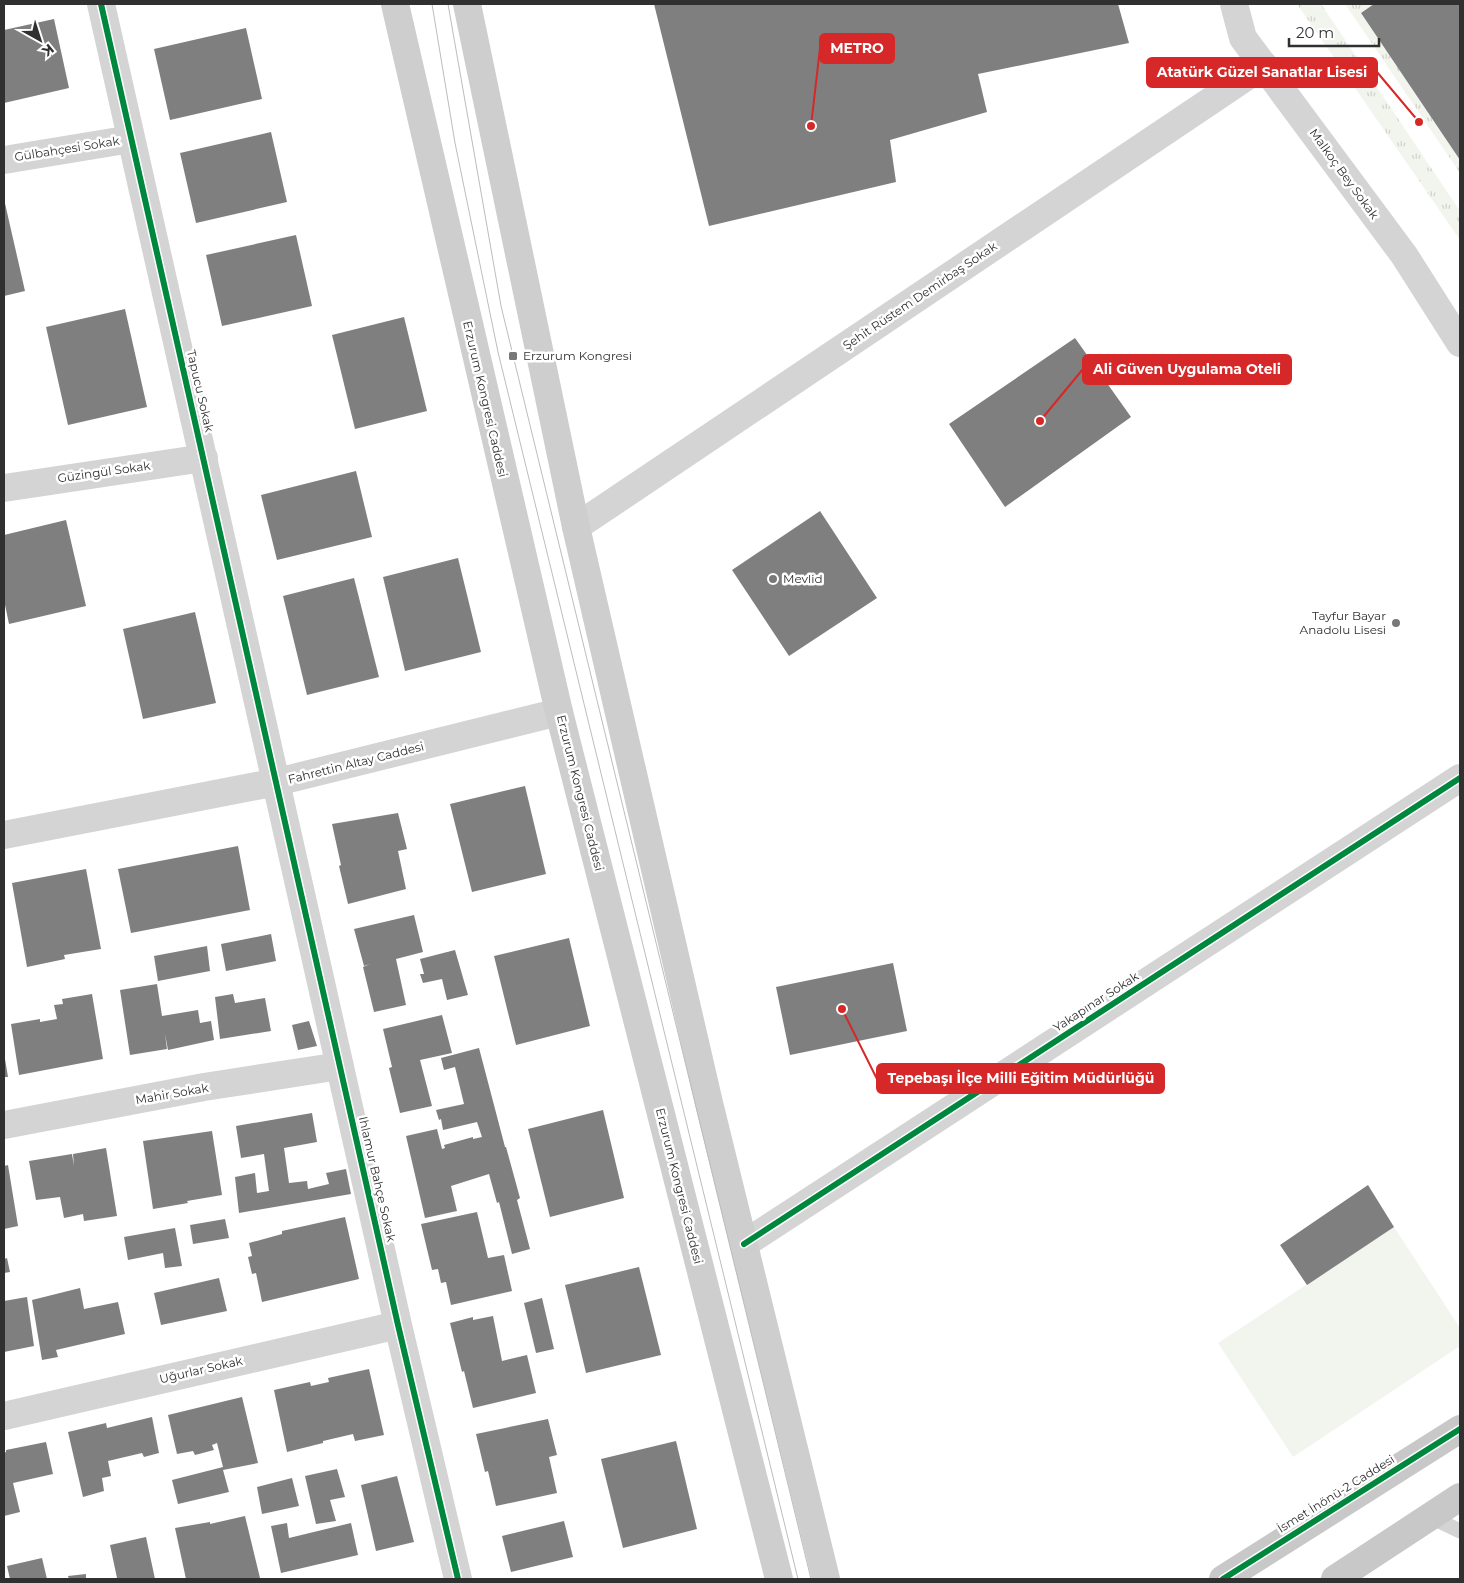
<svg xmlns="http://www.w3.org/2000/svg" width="1464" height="1583" viewBox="0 0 1464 1583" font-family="Montserrat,sans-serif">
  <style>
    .grass { fill: url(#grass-tufts) }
    .pitch { fill: #f2f5ed }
    .building { fill: #7f7f7f }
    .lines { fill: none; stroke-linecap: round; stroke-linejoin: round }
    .service { stroke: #d4d4d4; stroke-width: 15 }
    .minor { stroke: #d4d4d4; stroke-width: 28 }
    .secondary { stroke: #cecece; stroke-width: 28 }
    .primary { stroke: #c8c8c8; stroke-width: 28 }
    .tram { stroke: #bcbcbc; stroke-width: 1 }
    .cycleway-casing { stroke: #fff; stroke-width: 9 }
    .cycleway { stroke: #00873e; stroke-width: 6 }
    .poi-dot { fill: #787878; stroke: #fff; stroke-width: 2 }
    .labels { text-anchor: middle; stroke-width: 5; stroke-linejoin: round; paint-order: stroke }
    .street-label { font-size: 12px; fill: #303030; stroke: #fff }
    .poi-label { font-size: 12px; fill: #303030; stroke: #fff; text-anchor: start }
    .leader { fill: none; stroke: #d62828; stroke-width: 2 }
    .callout-dot { fill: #d62828; stroke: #fff; stroke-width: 2 }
    .callout { fill: #d62828; stroke: #d62828; stroke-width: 2 }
    .callout-label { font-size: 14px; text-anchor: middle; font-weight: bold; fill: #fff }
  </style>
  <defs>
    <pattern id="grass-tufts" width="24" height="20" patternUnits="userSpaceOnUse" patternTransform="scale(1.25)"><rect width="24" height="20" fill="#f2f5ed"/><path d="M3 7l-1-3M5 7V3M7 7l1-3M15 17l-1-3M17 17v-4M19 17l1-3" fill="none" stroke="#d0d2cc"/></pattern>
  </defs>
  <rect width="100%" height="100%" fill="#fff"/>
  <!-- grass -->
  <path class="grass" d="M1297,4H1321L1460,211V240Z
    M1345,4H1374L1361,13L1460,160V173Z"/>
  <!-- pitch -->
  <path class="pitch" d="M1394,1227L1460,1328V1346L1293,1457L1218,1343Z"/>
  <!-- building -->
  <path class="building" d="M654,4H1118L1129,43L978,74L987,112L890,140L896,182L709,226Z
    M1374,4H1460V160L1361,13Z
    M54,19L69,88L4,103V30Z
    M246,28L262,99L170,120L154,49Z
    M271,132L287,202L196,223L180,153Z
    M4,199L25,291L4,296Z
    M296,235L312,306L222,326L206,255Z
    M125,309L147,407L68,425L46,327Z
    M404,317L427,411L355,429L332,335Z
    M1075,338L1131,417L1005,507L949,424Z
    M356,471L372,537L277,560L261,495Z
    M820,511L877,598L789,656L732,570Z
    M66,520L86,606L9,624L4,600V535Z
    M458,558L481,652L405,671L383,577Z
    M354,578L379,677L307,695L283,596Z
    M195,612L216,703L143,719L123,629Z
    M525,786L546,874L472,892L450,804Z
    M398,813L407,849L398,851L406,889L348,904L339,866L341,865L332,824Z
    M238,846L250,910L131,933L118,869Z
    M86,869L101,949L64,955L65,959L27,967L12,883Z
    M414,915L423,952L396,959L406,1005L374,1012L363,967L370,964L364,966L354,929Z
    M271,934L276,961L226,971L221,944Z
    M569,938L590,1026L516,1045L494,956Z
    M207,946L210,971L158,981L154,956Z
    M455,950L468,995L447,1000L442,979L423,983L420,974H424L420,959Z
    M893,963L907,1031L790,1055L776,987Z
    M157,984L162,1016L198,1010L200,1023L211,1021L214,1040L168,1050L165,1034L167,1049L130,1055L120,990Z
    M92,994L103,1059L19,1075L11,1024L40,1019V1022L57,1019L54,1005L63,1004L62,999Z
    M233,994L235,1003L265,998L271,1031L220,1039L215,997Z
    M442,1015L452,1053L420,1060L432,1106L400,1113L389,1068L392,1067L383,1029Z
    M309,1021L317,1046L298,1050L292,1025Z
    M479,1048L505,1147H506L520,1198L517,1200L530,1249L512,1254L499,1202L497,1203L489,1174L451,1186L457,1211L425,1218L406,1136L437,1129L442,1149L445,1148L444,1145L473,1137V1139L482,1137L477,1122L443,1130L441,1119L439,1120L436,1110L464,1104L455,1067L444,1070L441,1058Z
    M4,1053L8,1077H4Z
    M603,1110L624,1198L550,1217L528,1129Z
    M312,1113L317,1142L284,1148L289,1183L307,1181L308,1189L329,1184L326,1173L346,1169L351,1194L239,1213L235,1177L255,1173L257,1193L269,1191L264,1154L241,1158L236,1126Z
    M212,1131L222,1195L187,1201L188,1203L153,1209L143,1141Z
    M106,1148L117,1216L84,1221L83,1214L64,1218L60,1197L36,1200L29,1161L72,1154L74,1166L73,1154Z
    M8,1165L18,1226L4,1229V1166Z
    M1368,1185L1394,1227L1307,1285L1280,1245Z
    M477,1212L488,1258L504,1255L512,1291L451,1305L446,1282L441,1283L438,1269L432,1270L421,1224Z
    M345,1217L359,1279L262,1302L256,1273L252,1274L248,1257L252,1256L249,1243L282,1234V1231Z
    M225,1219L229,1238L193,1244L190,1225Z
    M175,1228L182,1266L165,1268L163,1253L128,1260L124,1237Z
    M7,1258L10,1272L4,1273V1259Z
    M639,1267L661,1355L586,1373L565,1285Z
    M219,1278L227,1311L161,1325L154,1293Z
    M80,1288L84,1309L118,1302L125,1334L56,1350L58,1357L42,1360L32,1300Z
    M27,1297L34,1346L4,1352V1301Z
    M542,1298L554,1349L536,1353L524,1303Z
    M493,1316L502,1361L527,1355L536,1393L473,1408L464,1371L462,1372L450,1323L473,1317V1320Z
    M369,1369L384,1435L355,1441L353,1434L323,1441V1443L287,1452L274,1390L310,1382L311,1386L329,1382L328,1378Z
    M242,1397L258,1463L223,1470L229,1492L178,1504L172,1480L223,1467L217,1443L212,1445L214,1450L195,1455L193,1451L177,1454L168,1415Z
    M152,1417L159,1453L144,1457L142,1453L108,1461L111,1476L102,1478L104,1491L83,1497L68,1432L106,1423L107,1428Z
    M548,1419L557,1455L549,1457L557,1493L496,1506L488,1471L485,1472L476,1434Z
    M676,1441L697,1529L623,1548L601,1459Z
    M46,1442L53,1474L13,1483L20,1512L4,1516V1453L6,1452V1450Z
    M337,1469L345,1497L330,1500L336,1521L316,1524L305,1476Z
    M397,1476L414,1542L376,1551L361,1485Z
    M292,1478L299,1506L262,1514L257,1487Z
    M245,1516L260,1578L186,1579L175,1528L210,1522V1524Z
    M564,1521L573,1557L511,1572L502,1536Z
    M287,1523L289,1538L351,1523L358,1555L281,1573L271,1526Z
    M146,1537L155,1579H113L117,1578L110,1545Z
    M42,1558L47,1579H10L7,1566Z
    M86,1574V1579H69L68,1576Z"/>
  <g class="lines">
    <!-- service -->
    <path class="service" d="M1431,1517L1460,1531"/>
    <!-- minor -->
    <path class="minor" d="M101,4L398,1325L458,1579
      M1234,4L1243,38L1404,255L1460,343
      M4,160L131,139
      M4,488L204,458
      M576,527L1264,65
      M4,835L277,782L559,712
      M4,1125L204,1087L340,1066
      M744,1244L1460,778
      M4,1416L398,1325"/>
    <!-- secondary -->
    <path class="secondary" d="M395,4L559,712L779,1579
      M467,4L576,527L709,1103L826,1579"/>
    <!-- primary -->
    <path class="primary" d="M1223,1579L1460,1429
      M1335,1579L1460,1497"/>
    <!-- tram -->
    <path class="tram" d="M432,4L455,143L498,352L798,1579
      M448,4L501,306L811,1579"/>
    <defs>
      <path id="cycleway" d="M101,4L398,1325L458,1579
        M744,1244L1460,778
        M1223,1579L1460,1429"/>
    </defs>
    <!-- cycleway casing -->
    <use href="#cycleway" class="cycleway-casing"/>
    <!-- cycleway -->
    <use href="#cycleway" class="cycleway"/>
  </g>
  <!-- markers -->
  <g class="poi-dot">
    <rect x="508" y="351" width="10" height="10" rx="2.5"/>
    <circle cx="773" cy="579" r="5"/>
    <circle cx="1396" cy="623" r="5"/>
  </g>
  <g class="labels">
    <!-- street labels -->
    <g class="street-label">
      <text transform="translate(67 149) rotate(-9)" y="4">Gülbahçesi Sokak</text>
      <text transform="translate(1344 174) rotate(54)" y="4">Malkoç Bey Sokak</text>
      <text transform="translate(920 296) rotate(-34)" y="4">Şehit Rüstem Demirbaş Sokak</text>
      <text transform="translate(200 391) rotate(77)" y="4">Tapucu Sokak</text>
      <text transform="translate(485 399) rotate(77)" y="4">Erzurum Kongresi Caddesi</text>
      <text transform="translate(104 472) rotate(-8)" y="4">Güzingül Sokak</text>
      <text transform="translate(356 763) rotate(-14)" y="4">Fahrettin Altay Caddesi</text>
      <text transform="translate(580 793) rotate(76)" y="4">Erzurum Kongresi Caddesi</text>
      <text transform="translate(1096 1002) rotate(-33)" y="4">Yakapınar Sokak</text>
      <text transform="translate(172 1094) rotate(-10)" y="4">Mahir Sokak</text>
      <text transform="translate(377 1179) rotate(77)" y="4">Ihlamur Bahçe Sokak</text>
      <text transform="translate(679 1186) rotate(76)" y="4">Erzurum Kongresi Caddesi</text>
      <text transform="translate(201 1370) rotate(-13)" y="4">Uğurlar Sokak</text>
      <text transform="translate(1336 1494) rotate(-32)" y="4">İsmet İnönü-2 Caddesi</text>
    </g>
    <!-- poi labels -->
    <g class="poi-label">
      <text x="523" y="360">Erzurum Kongresi</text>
      <text x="783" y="583">Mevlid</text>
      <text x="1386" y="620" text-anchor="end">Tayfur Bayar<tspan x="1386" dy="14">Anadolu Lisesi</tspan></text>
    </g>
  </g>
  <!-- callouts -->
  <path class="leader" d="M811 126L820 48M1419 122L1377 72M1040 421L1083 369M842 1009L877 1079"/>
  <g class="callout-dot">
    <circle cx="811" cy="126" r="5"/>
    <circle cx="1419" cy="122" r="5"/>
    <circle cx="1040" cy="421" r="5"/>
    <circle cx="842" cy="1009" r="5"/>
  </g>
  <g class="callout">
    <rect x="820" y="34" width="74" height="29" rx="5"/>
    <rect x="1147" y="58" width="230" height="29" rx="5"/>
    <rect x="1083" y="355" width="208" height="29" rx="5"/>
    <rect x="877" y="1064" width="287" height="29" rx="5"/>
  </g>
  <g class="callout-label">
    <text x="857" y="53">METRO</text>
    <text x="1262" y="77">Atatürk Güzel Sanatlar Lisesi</text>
    <text x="1187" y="374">Ali Güven Uygulama Oteli</text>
    <text x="1021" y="1083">Tepebaşı İlçe Milli Eğitim Müdürlüğü</text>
  </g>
  <!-- border -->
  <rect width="1464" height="1583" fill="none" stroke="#303030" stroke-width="10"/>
  <!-- north arrow -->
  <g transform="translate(40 40) rotate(141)" stroke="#ffffff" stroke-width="4" paint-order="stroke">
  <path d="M0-4L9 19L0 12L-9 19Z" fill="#303030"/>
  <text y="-8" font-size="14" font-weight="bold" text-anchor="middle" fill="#303030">K</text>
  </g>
  <!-- scale -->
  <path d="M1289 38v8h90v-8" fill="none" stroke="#303030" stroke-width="2.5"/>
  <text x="1296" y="38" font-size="15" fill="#303030" stroke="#ffffff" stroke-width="4" paint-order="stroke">20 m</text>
</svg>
